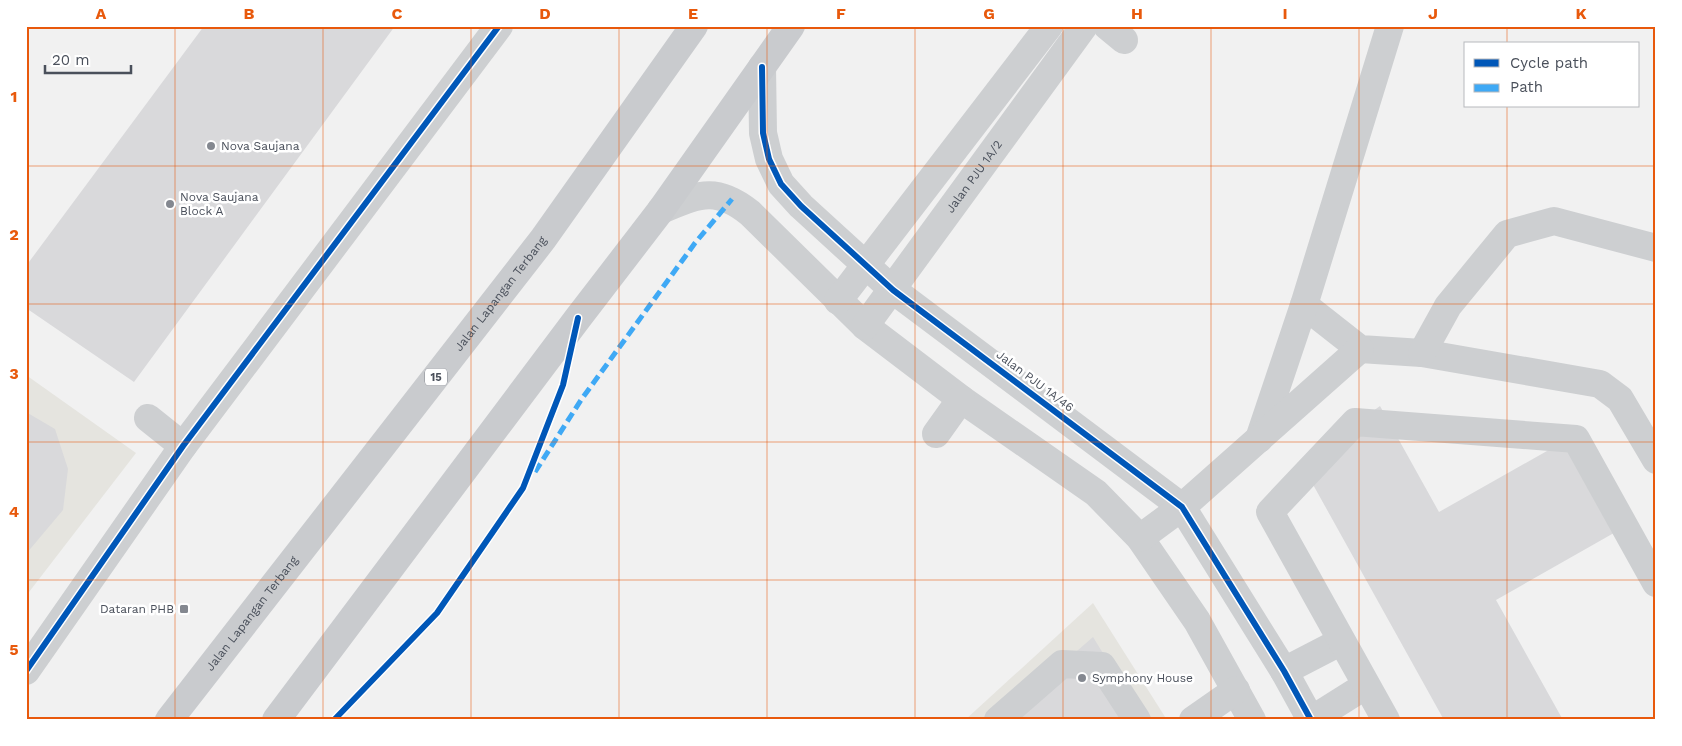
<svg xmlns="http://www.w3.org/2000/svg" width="1682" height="746" viewBox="0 0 1682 746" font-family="'Work Sans',sans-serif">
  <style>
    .commercial { fill: #e5e4df }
    .building { fill: #d9d9db }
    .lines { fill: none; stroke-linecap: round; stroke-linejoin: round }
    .minor { stroke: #cdcfd1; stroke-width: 28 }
    .major { stroke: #c9cbce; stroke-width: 28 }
    .quiet { stroke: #3fa9f5; stroke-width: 5; stroke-dasharray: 10 5; stroke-linecap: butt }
    .cycleway-casing { stroke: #fff; stroke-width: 9 }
    .cycleway { stroke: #0057b8; stroke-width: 6 }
    .grid { fill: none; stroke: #e8590c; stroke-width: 1; stroke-opacity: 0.55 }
    .poi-dot { fill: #848890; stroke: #fff; stroke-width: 2 }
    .labels { text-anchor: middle; stroke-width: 5; stroke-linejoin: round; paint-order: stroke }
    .shield { fill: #fff; stroke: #80848c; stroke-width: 1 }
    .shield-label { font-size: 11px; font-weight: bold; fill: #4a505b }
    .poi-label { font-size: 12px; fill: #4a505b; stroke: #fff; text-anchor: start }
    .street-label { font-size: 12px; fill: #4a505b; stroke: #fff }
    .neatline { fill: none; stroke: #e8590c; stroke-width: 2 }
    .grid-label { font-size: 16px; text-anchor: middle; font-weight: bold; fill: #e8590c }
  </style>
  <rect width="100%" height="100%" fill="#f1f1f1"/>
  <!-- commercial -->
  <path class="commercial" d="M26,375L136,453L26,596Z
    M1093,603L1167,720H965Z"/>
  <!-- building -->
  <path class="building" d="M204,26H395L134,382L26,308V266Z
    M1380,406L1439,512L1584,430L1635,521L1496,600L1563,720H1444L1301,463Z
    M26,412L55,429L68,469L63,510L26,554Z
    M1093,637L1144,720H998Z"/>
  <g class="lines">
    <!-- minor -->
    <g class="minor">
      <path d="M1107,26L1124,40"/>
      <path d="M762,67L763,133L769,159L781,184L801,206L893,290L1182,507L1284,671L1311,720"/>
      <path d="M661,210C698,195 715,185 750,213L865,326L961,399L1096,493L1140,538L1197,621L1252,720"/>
      <path d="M838,301L1049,26"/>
      <path d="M1304,305L1360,349L1422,353L1600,384L1620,399L1656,460"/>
      <path id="s1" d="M865,326L1084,26"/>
      <path d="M1422,353L1448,306L1507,234L1554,221L1656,248"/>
      <path d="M148,418L183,446"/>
      <path d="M936,434L961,399"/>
      <path d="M1259,439L1304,305L1390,26"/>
      <path d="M1140,538L1182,507L1360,349"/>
      <path d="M26,671L183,446L499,26"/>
      <path d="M1284,671L1340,642"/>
      <path d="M998,720L1062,664L1102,666L1137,720"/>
      <path d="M1193,720L1236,690"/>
      <path d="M1311,720L1365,686"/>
      <path d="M1386,720L1270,512L1355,422L1576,439L1656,583"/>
    </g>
    <!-- major -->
    <g class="major">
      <path id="s2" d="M169,720L543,239L694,26"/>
      <path d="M276,720L578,318L661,210L791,26"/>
    </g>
    <!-- quiet -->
    <path class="quiet" d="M535,472L581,400L695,243L732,199"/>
    <defs>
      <path id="cycleway" d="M762,67L763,133L769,159L781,184L801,206L893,290L1182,507L1284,671L1311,720
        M26,671L183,446L499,26
        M334,720L437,613L523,488L563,385L578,318"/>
    </defs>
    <!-- cycleway casing -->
    <use href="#cycleway" class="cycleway-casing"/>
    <!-- cycleway -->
    <use href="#cycleway" class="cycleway"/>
  </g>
  <!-- grid -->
  <path class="grid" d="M175,26V720M323,26V720M471,26V720M619,26V720M767,26V720M915,26V720M1063,26V720M1211,26V720M1359,26V720M1507,26V44M1507,106V720M26,166H1656M26,304H1656M26,442H1656M26,580H1656"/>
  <!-- markers -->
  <g class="poi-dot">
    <circle cx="211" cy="146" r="5"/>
    <circle cx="170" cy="204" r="5"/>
    <rect x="179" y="604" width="10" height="10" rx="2.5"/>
    <circle cx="1082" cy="678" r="5"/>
  </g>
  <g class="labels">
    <!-- shield labels -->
    <rect class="shield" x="425" y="368.5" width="22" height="17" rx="4"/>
    <g class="shield-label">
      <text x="436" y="381">15</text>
    </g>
    <!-- poi labels -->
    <g class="poi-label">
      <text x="221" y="150">Nova Saujana</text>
      <text x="180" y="201">Nova Saujana<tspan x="180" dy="14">Block A</tspan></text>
      <text x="174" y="613" text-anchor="end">Dataran PHB</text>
      <text x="1092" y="682">Symphony House</text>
    </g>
    <!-- street labels -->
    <g class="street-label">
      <text dy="4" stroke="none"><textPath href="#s1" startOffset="185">Jalan PJU 1A/2</textPath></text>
      <text dy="4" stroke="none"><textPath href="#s2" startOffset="540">Jalan Lapangan Terbang</textPath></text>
      <text transform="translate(1035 381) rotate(37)" y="4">Jalan PJU 1A/46</text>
      <text dy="4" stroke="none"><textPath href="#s2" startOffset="135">Jalan Lapangan Terbang</textPath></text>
    </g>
  </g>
  <!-- border -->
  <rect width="1682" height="746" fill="none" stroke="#ffffff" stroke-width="55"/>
  <!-- legend -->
  <rect x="1464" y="42" width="175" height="65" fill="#ffffff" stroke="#b7b9bd"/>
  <rect x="1474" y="59" width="25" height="8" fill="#0057b8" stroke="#b7b9bd"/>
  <text x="1510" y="68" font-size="15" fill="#4a505b">Cycle path</text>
  <rect x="1474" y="84" width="25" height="8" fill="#3fa9f5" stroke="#b7b9bd"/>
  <text x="1510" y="92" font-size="15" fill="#4a505b">Path</text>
  <!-- scale -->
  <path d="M45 65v8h86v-8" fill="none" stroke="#4a505b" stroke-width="2.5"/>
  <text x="52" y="65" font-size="15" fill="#4a505b" stroke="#ffffff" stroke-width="4" paint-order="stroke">20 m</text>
  <rect x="28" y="28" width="1626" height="690" class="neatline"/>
  <g class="grid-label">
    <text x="101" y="19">A</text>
    <text x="249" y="19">B</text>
    <text x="397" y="19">C</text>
    <text x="545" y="19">D</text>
    <text x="693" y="19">E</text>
    <text x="841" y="19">F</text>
    <text x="989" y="19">G</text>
    <text x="1137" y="19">H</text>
    <text x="1285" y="19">I</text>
    <text x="1433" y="19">J</text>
    <text x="1581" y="19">K</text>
    <text x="14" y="102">1</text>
    <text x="14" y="240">2</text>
    <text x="14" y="379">3</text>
    <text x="14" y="517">4</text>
    <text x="14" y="655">5</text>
  </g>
</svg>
